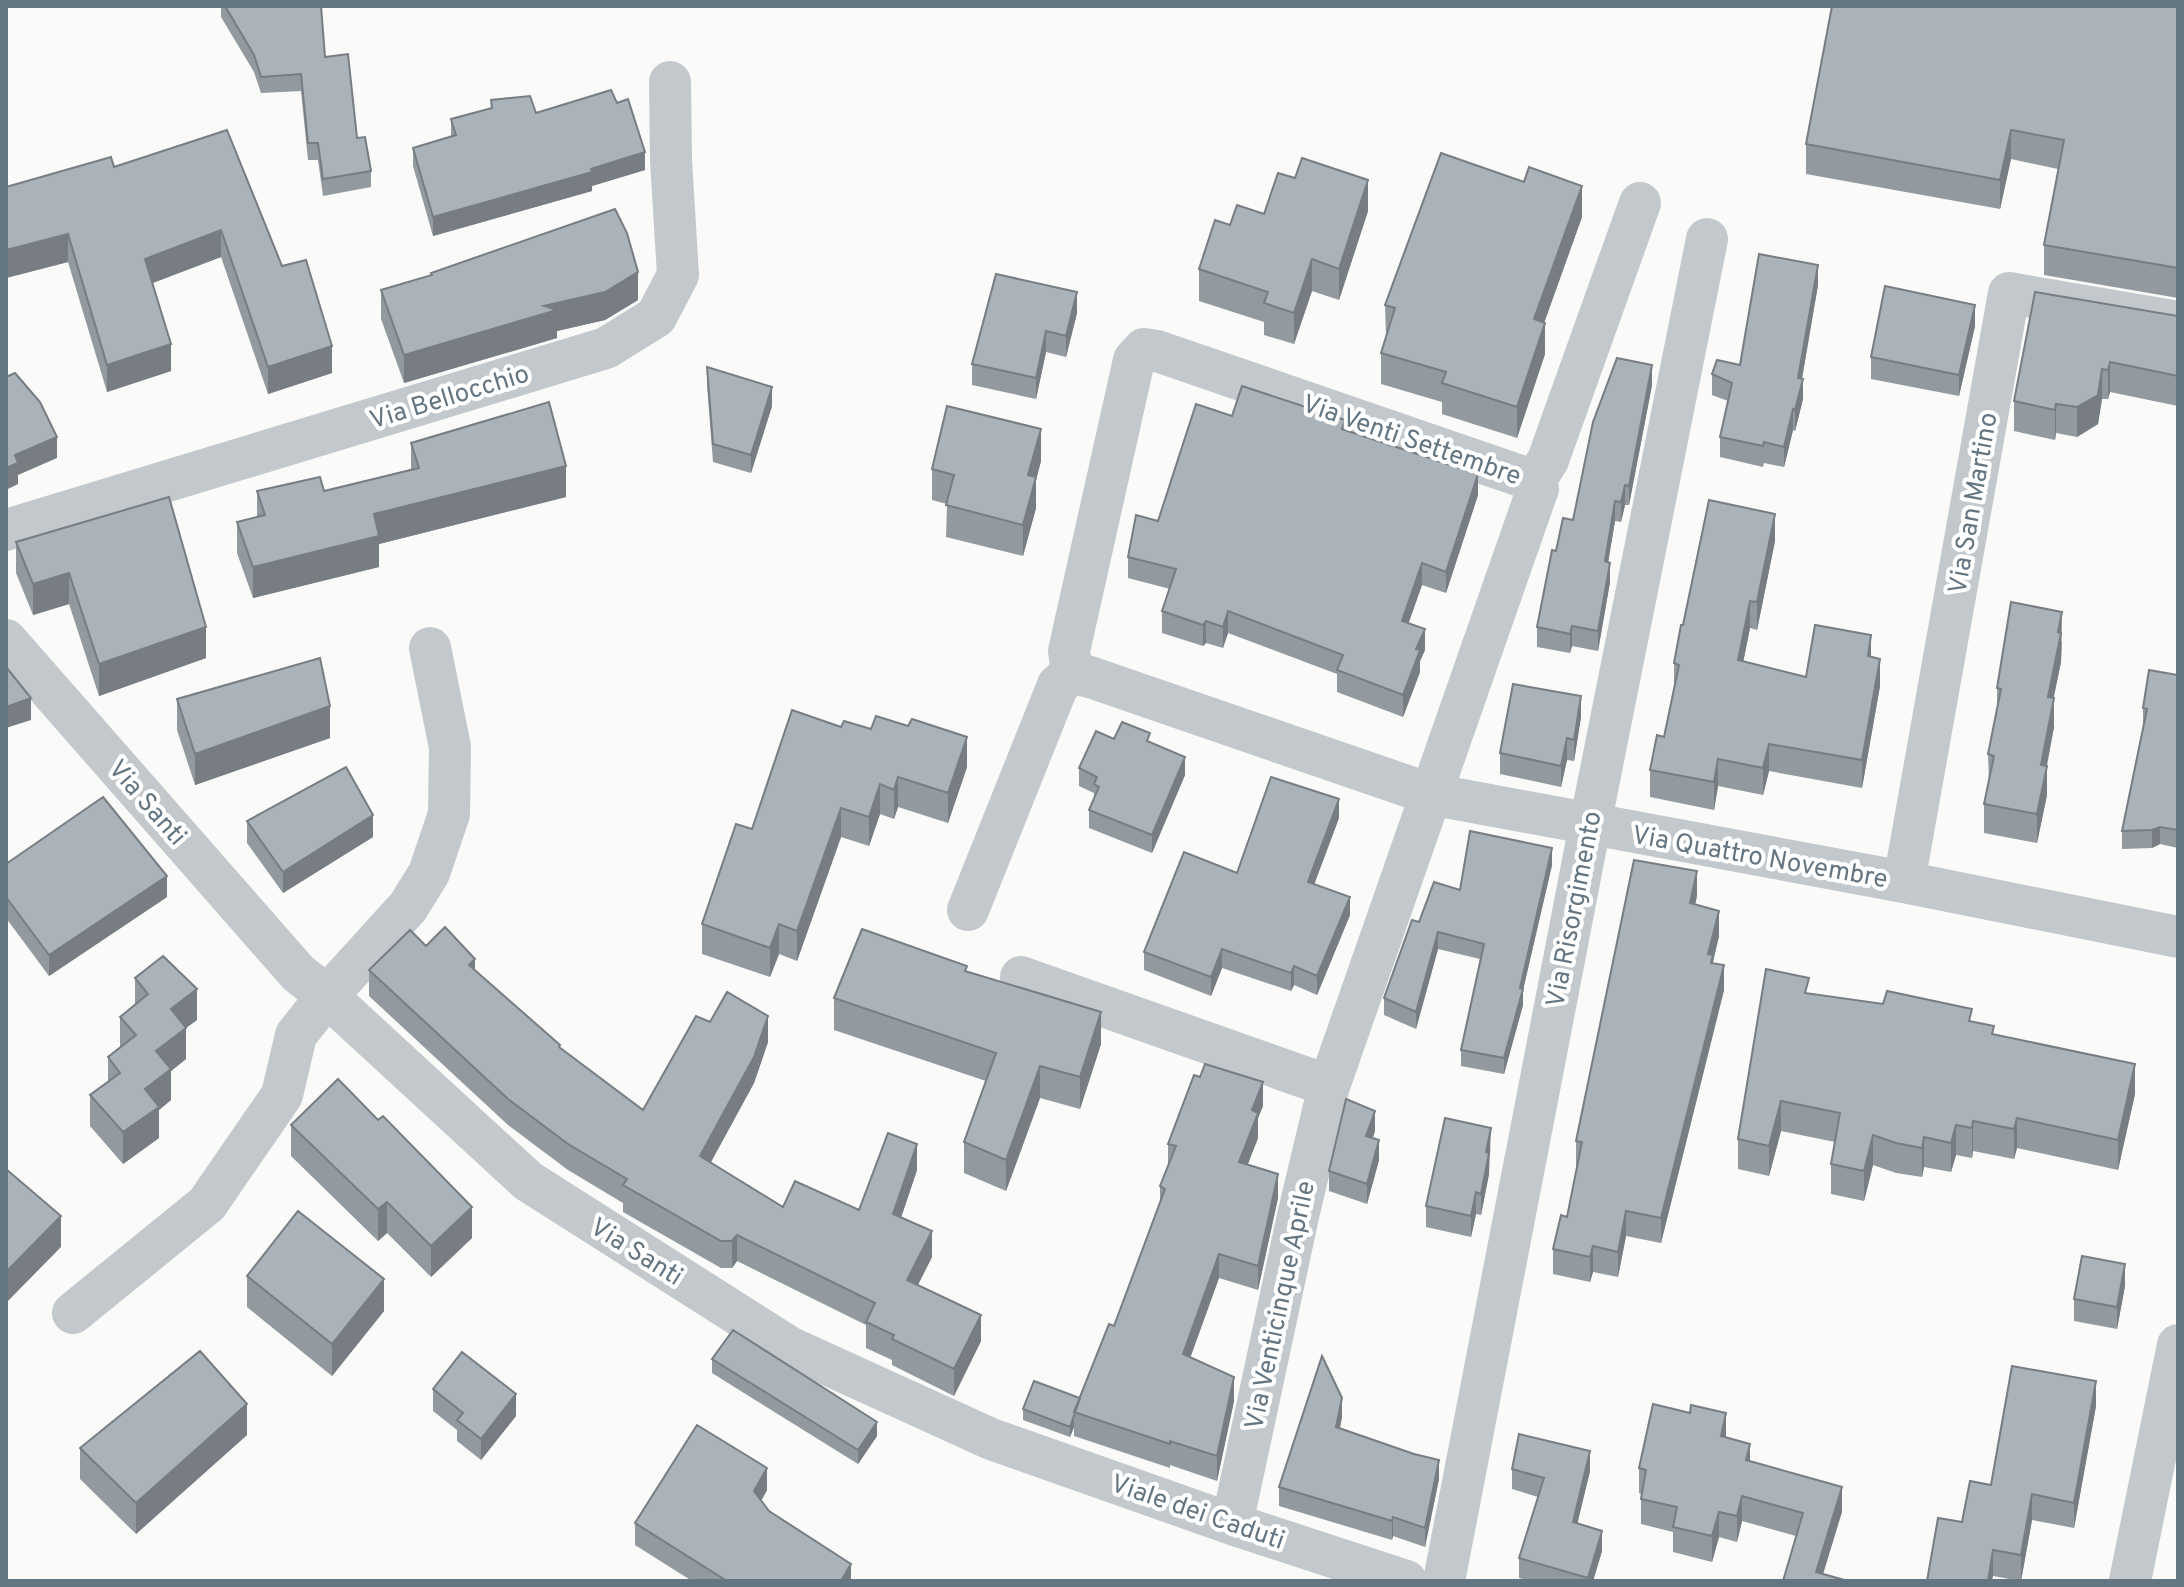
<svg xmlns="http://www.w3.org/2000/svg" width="2184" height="1587" viewBox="0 0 2184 1587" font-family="Overpass,sans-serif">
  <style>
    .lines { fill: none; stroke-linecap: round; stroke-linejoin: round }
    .minor { stroke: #c3c8cc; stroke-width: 42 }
    .wall { fill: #929a9f }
    .shaded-wall { fill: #777d82 }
    .building { fill: #aab3b9; stroke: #777d82; stroke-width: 2 }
    .labels { text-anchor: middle; stroke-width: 8; stroke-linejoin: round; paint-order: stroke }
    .street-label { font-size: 26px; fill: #657683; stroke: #fff }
  </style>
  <rect width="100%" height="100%" fill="#fafaf8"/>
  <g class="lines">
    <!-- minor -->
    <path class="minor" d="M1535,481L1548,460L1640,203
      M6,530L606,348L656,317L678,275L671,160L670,82
      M6,640L298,973L327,996L528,1181L789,1347L991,1439L1232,1524L1406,1581
      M1072,673L1090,677L1430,794L1904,882L2178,937
      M1904,882L2009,293L2178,322
      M968,910L1058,685L1072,673L1069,651L1134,360L1144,349L1157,351L1535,481L1538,489L1536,494L1329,1086L1298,1216L1232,1524
      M1021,977L1329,1086
      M73,1313L207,1204L282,1095L296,1035L327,996L408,907L429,873L449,814L450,747L430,648
      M1444,1581L1590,825L1707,239
      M2130,1581L2178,1345"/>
  </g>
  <!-- wall -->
  <path class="wall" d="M221,6H321L325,57L357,138L371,171V187L323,196L318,160H308L301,91L261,93L254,72L221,17Z
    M2178,6V298L2044,275V245L2058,169L2011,159L2000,209L1806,174V144Z
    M491,100L536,113L645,170L592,186V191L433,236L413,166V148L451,136V119L491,109Z
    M114,167L282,266L332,373L268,394L221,257L152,283L171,371L107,392L68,262L6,278Z
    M1368,211L1339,300L1312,291L1294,344L1264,335V322L1199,301V269L1230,225L1264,214Z
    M1582,217L1544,323L1545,354L1517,438L1442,414V402L1381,384V353L1386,337L1385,305Z
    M1818,285L1802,378L1803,399L1795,431L1793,430L1784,467L1764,463L1763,467L1720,457V437L1728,401L1712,395V374L1740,365Z
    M381,290L638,300L605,320L557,331V338L404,383L381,319Z
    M1077,313L1066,357L1046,352L1036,399L972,385V364Z
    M2175,316H2178V406L2110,392L2108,399H2102L2098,424L2077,437L2056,433L2055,440L2014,431V401Z
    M1975,326L1959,396L1871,379V357Z
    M707,367L772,406L751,473L713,462L707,385Z
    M1652,385L1629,505H1625L1621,522L1615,521L1608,562L1610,582L1598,651L1572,646L1570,653L1537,647V627L1556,551Z
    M1232,416L1345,430L1478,495L1446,593L1422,585L1408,623L1425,650L1420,661V672L1403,717L1337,692V674L1228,633L1223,648L1206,643L1203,646L1162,633V611L1170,589L1128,578V557L1158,521Z
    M411,443L566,497L379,544V567L253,598L237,553V522L257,517V491H324L411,469Z
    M1041,461L1036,480V508L1023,556L946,537L947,504L932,500V469Z
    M1775,541L1757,630L1750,628L1743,662L1806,677L1871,657L1880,686L1862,788L1769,771L1763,795L1718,786L1714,810L1650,797V770L1664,737L1674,691V663Z
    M16,542L206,658L99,696L69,604L33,615L16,573Z
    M2062,641L2061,662L2053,698L2054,727L2047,766V795L2037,843L1984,833V804L1989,783L1988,754L1997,712V688Z
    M2178,675V848L2160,844L2152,848L2122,849V831L2144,726H2143V708Z
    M177,699L330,738L195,785L177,730Z
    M1581,717L1574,761L1567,760L1561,787L1500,774V753Z
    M841,727L967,767L948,823L898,807L894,819L880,814L869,846L841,837L797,961L779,954L770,977L702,954V924L752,829Z
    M1114,739L1150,742L1185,775L1152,853L1089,828V810L1094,799V793L1079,786V768Z
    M1339,818L1314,884L1350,915L1317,995L1294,985L1291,991L1222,968L1211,996L1144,970V952L1237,873Z
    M247,821L373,837L283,893L247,843Z
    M6,864L167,897L49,976L6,918Z
    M1552,865L1523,990V1005L1504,1074L1461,1066V1050L1480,959L1438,949L1416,1029L1384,1015V998L1419,922L1460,890Z
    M1697,896L1695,904L1719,936L1713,963L1724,990L1661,1243L1626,1236L1618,1277L1593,1272L1590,1282L1553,1274V1249L1567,1217L1577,1166H1576V1141Z
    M426,946L475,971L560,1048L643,1110L710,1022L768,1042L754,1083L711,1162L783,1207L859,1210L917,1170L901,1218L932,1257L918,1285L981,1341L954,1396L892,1365V1360L866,1348V1325L737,1261L732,1268H721L623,1212V1203L568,1170L508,1125L369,996V970Z
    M967,971L1101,1044L1080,1109L1040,1098L1006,1191L964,1173V1142L986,1081L834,1030V998Z
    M135,978L197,1020L186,1028V1059L171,1071V1100L159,1110V1138L123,1164L90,1126V1095L108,1082V1057L120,1047V1017L135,1004Z
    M1809,993L1972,1022L1994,1035L2135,1094L2118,1170L2017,1148L2014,1159L1973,1151L1972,1158L1956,1155L1951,1172L1924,1167L1922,1177L1896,1173L1873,1165L1864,1201L1831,1194V1164L1835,1142L1781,1131L1769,1176L1738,1169V1139Z
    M1263,1106L1258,1118V1138L1248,1164L1278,1198L1258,1290L1219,1278L1190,1357L1234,1401L1217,1481L1170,1465V1468L1074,1436V1427L1070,1437L1023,1420V1409L1080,1398L1114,1326L1160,1204V1186L1168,1164V1144Z
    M291,1125L472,1238L431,1277L387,1233L378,1241L291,1156Z
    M1375,1131L1373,1138L1379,1160L1367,1204L1329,1191V1171Z
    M1491,1149L1489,1156V1174L1481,1215L1476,1214L1471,1237L1426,1227V1206Z
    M247,1276L384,1311L332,1376L247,1307Z
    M2125,1286L2117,1329L2074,1321V1299Z
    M712,1359L877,1436L858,1464L712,1373Z
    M433,1389L516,1416L481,1460L457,1441V1430L433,1411Z
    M2096,1406L2074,1528L2032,1520L2021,1581L1993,1576L1991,1485Z
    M1690,1413L1726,1437L1750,1461L1842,1512L1783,1581L1796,1536L1742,1521L1737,1542L1719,1537L1712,1562L1673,1552V1532L1641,1524V1494L1639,1493V1468Z
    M1342,1417L1340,1428L1439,1479L1425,1547L1393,1536L1392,1540L1279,1506V1487Z
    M247,1435L136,1534L80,1479V1448Z
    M1512,1469L1590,1471L1577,1523L1602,1551L1593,1581H1529L1519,1578V1558L1538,1497L1512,1489Z
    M767,1490L761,1501L769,1511L851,1581H692L635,1545V1523Z"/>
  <!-- shaded-wall -->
  <path class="shaded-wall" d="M2011,130V159L2000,209V180Z
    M645,152V170L592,186V191L433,236V217Z
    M1368,180V211L1339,300V269Z
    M1582,186V217L1534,351V319Z
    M221,230V257L145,286V259Z
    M68,234V262L6,278V250Z
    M1312,259V291L1294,344V313Z
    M1818,265V285L1799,396L1803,379V399L1795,431V410L1798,378Z
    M638,272V300L605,320L557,331V338L404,383V355Z
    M1077,292V313L1066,357V336Z
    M1975,305V326L1959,396V375Z
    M1545,323V354L1517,438V407Z
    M1046,331V352L1036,399V378Z
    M171,344V371L107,392V365Z
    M332,346V373L268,394V367Z
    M2110,362V392L2108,399V370Z
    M1652,365V385L1629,505V486Z
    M2102,369V399L2098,424L2077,437V407Z
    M772,387V406L751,473V455Z
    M2056,404V433L2055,440V410Z
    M1793,409V430L1784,467V447Z
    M1041,429V461L1036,480V508L1023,556V525L1028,475Z
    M57,437V458L18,475V484L6,490V468L15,455Z
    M566,466V497L379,544V567L253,598V567L374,514Z
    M1478,474V495L1446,593V572Z
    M1625,485V505L1621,522V502Z
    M1615,501V521L1605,581V561Z
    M1775,514V541L1757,630V602Z
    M1422,563V585L1402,642V621Z
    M1610,563V582L1598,651V631Z
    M69,573V604L33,615V584Z
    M1750,601V628L1738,688V660Z
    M1228,611V633L1223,648V627Z
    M2062,612L2061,662L2048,726V697Z
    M1206,621V643L1203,646V625Z
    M1572,626V646L1570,653V634Z
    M206,627V658L99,696V664Z
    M1425,629V650L1420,661V672L1403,717V695L1416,649Z
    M1871,635V662L1868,656Z
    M1880,659V686L1862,788V760Z
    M1581,696V717L1574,761V740Z
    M31,698V720L6,728V707Z
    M2054,698V727L2041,794V765Z
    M330,706V738L195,785V754Z
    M967,737V767L948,823V793Z
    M1567,738V760L1561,787V766Z
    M1769,744V771L1763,795V768Z
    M1185,757V775L1152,853V835Z
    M1718,759V786L1714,810V782Z
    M2047,766V795L2037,843V814Z
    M898,777V807L894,819V790Z
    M880,784V814L869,846V817Z
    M1339,799V818L1308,901V882Z
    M841,808V837L797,961V931Z
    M373,815V837L283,893V872Z
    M2160,827V844L2152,848V830Z
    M1552,848V865L1523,990V1005L1504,1074V1058Z
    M1697,871V896L1690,928V903Z
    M167,876V897L49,976V955Z
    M1350,897V915L1317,995V976Z
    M1719,911V936L1713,960V980L1708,954Z
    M779,924V954L770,977V948Z
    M1438,932V949L1416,1029V1012Z
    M1222,949V968L1211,996V977Z
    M475,959V985L469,965Z
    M1724,965V990L1661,1243V1218Z
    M1294,966V985L1291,991V973Z
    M197,989V1020L186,1028V1059L171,1071V1100L159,1110V1138L123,1164V1132L145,1089L156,1051L171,1009Z
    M1101,1012V1044L1080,1109V1077Z
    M768,1016V1042L754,1083L700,1182V1156Z
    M2135,1064V1094L2118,1170V1140Z
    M1040,1066V1098L1006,1191V1160Z
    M1263,1082V1106L1258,1118V1138L1239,1186V1162L1252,1110Z
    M1781,1101V1131L1769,1176V1146Z
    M1375,1111V1131L1366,1156V1136Z
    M2017,1118V1148L2014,1159V1129Z
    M1973,1121V1151L1972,1158V1128Z
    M1956,1125V1155L1951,1172V1143Z
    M1491,1128L1489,1174L1481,1215V1194L1486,1152Z
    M1873,1135V1165L1864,1201V1171Z
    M1924,1137V1167L1922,1177V1148Z
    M1379,1140V1160L1367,1204V1184Z
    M917,1144V1170L893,1241V1214Z
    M1278,1174V1198L1258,1290V1266Z
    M1476,1192V1214L1471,1237V1216Z
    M387,1202V1233L378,1241V1209Z
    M472,1207V1238L431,1277V1246Z
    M1626,1211V1236L1618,1277V1252Z
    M61,1216V1247L6,1303V1272Z
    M932,1231V1257L907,1306V1280Z
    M737,1235V1261L732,1268V1241Z
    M1593,1246V1272L1590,1282V1257Z
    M1219,1254V1278L1183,1378V1354Z
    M2125,1264V1286L2117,1329V1307Z
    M384,1279V1311L332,1376V1344Z
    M981,1315V1341L954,1396V1369Z
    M1234,1377V1401L1217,1481V1456Z
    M2096,1381V1406L2074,1528V1503Z
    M516,1394V1416L481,1460V1439Z
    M1342,1398V1417L1336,1446V1427Z
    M247,1404V1435L136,1534V1503Z
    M1726,1413V1439L1721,1436Z
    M1074,1417V1427L1070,1437V1427Z
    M877,1422V1436L858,1464V1450Z
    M1750,1444V1469L1746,1460Z
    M1590,1451V1471L1573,1542V1522Z
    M1439,1460V1479L1425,1547V1528Z
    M767,1468V1490L754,1514V1491Z
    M1842,1487V1512L1821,1581L1816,1572Z
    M2032,1494V1520L2021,1581V1555Z
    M1742,1496V1521L1737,1542V1516Z
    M1719,1512V1537L1712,1562V1536Z
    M1393,1517V1536L1392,1540V1521Z
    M1602,1531V1551L1593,1581H1588Z
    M1993,1550V1576L1992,1581H1988Z
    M851,1564V1581H841Z"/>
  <!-- building -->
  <path class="building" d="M225,6H321L325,57L348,54L357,138L365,137L371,171L323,179L318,143H308L301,74L261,77L254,55Z
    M1832,6H2178V268L2044,245L2064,140L2011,130L2000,180L1806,144Z
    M611,90L617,103L628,99L645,152L591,169L592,172L433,217L413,148L456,135L451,119L492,108L491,100L530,96L536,113Z
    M227,130L282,266L306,260L332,346L268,367L221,230L145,259L171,344L107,365L68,234L6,250V187L111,157L114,167Z
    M1441,153L1524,182L1529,167L1582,186L1534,319L1545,323L1517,407L1442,383L1446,372L1381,353L1395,308L1385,305Z
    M1302,158L1368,180L1339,269L1312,259L1294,313L1264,303L1268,292L1199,269L1215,220L1230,225L1237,205L1264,214L1278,173L1295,178Z
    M615,209L627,233L638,272L605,292L544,306L557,310L404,355L381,290L432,275L431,273Z
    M1759,254L1818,265L1798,378L1803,379L1795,410L1793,409L1784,447L1764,442L1763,446L1720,437L1732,383L1712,374L1717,360L1740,365Z
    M996,274L1077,292L1066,336L1046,331L1036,378L972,364Z
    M1885,286L1975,305L1959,375L1871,357Z
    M2035,292L2178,316V376L2110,362L2108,370L2102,369L2098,395L2077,407L2056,404L2055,410L2014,401Z
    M1617,358L1652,365L1629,486L1625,485L1621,502L1615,501L1605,561L1610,563L1598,631L1572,626L1570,634L1537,627L1552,550L1556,551L1563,518L1573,520L1593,422Z
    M707,367L772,387L751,455L713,444Z
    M15,373L40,402L57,437L15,455L18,463L6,468V377Z
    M1242,386L1345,420L1342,429L1478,474L1446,572L1422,563L1402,621L1425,629L1416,649L1420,650L1403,695L1337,670L1343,655L1228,611L1223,627L1206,621L1203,625L1162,611L1176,569L1128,557L1136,515L1158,521L1196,404L1232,416Z
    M549,402L566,466L374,514L379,536L253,567L237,522L265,515L257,491L320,477L324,491L419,468L411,443Z
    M947,406L1041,429L1028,475L1036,477L1023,525L946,505L954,475L932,469Z
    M169,497L206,627L99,664L69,573L33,584L16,542Z
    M1709,500L1775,514L1757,602L1750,601L1738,660L1806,677L1815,625L1871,635L1868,656L1880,659L1862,760L1769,744L1763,768L1718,759L1714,782L1650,770L1657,735L1664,737L1679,665L1674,663L1681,625H1683Z
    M2011,602L2062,612L2058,632L2061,633L2048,697L2054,698L2041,765L2047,766L2037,814L1984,804L1994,756L1988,754L2001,689L1997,688Z
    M320,658L330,706L195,754L177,699Z
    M6,667L31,698L6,707Z
    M2149,670L2178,675V830L2160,827L2152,830L2122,831L2147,709L2143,708Z
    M1513,684L1581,696L1574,740L1567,738L1561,766L1500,753Z
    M792,710L841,727L844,721L871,729L876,716L908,726L912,719L967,737L948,793L898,777L894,790L880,784L869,817L841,808L797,931L779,924L770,948L702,924L736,824L752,829Z
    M1122,722L1150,733L1147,741L1185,757L1152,835L1089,810L1099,787L1094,784L1097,777L1079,768L1096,731L1114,739Z
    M346,767L373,815L283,872L247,821Z
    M1271,777L1339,799L1308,882L1350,897L1317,976L1294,966L1291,973L1222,949L1211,977L1144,952L1184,852L1237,873Z
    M103,797L167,876L49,955L6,897V864Z
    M1470,831L1552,848L1520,988L1523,989L1504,1058L1461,1050L1484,944L1438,932L1416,1012L1384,998L1412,920L1419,922L1434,882L1460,890Z
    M1634,860L1697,871L1690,903L1719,911L1708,954L1713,955L1711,963L1724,965L1661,1218L1626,1211L1618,1252L1593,1246L1590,1257L1553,1249L1561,1215L1567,1217L1582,1142L1576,1141Z
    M445,927L475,959L469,965L560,1045L559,1047L643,1110L696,1016L710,1022L727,992L768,1016L754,1057L700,1156L783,1207L795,1181L859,1210L888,1133L917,1144L893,1214L932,1231L907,1280L981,1315L954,1369L892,1339L894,1335L866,1322L875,1303L737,1235L732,1241H721L623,1185L627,1179L568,1144L508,1099L369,970L410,930L426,946Z
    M862,929L967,966L965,971L1101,1012L1080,1077L1040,1066L1006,1160L964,1142L996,1053L834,998Z
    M163,956L197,989L171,1009L186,1028L156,1051L171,1069L145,1089L159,1107L123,1132L90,1095L120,1073L108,1057L136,1035L120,1017L148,994L135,978Z
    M1766,969L1809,978L1805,993L1883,1004L1887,991L1972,1009L1969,1021L1994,1026L1992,1034L2135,1064L2118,1140L2017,1118L2014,1129L1973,1121L1972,1128L1956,1125L1951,1143L1924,1137L1922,1148L1896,1143L1873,1135L1864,1171L1831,1164L1840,1113L1781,1101L1769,1146L1738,1139Z
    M1205,1064L1263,1082L1252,1110L1258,1113L1239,1162L1278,1174L1258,1266L1219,1254L1183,1354L1234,1377L1217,1456L1170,1441V1444L1074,1412L1109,1324L1114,1326L1165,1189L1160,1186L1176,1146L1168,1144L1194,1075L1200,1077Z
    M338,1079L378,1120L383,1116L472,1207L431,1246L387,1202L378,1209L291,1125Z
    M1346,1099L1375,1111L1366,1136L1379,1140L1367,1184L1329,1171Z
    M1445,1118L1491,1128L1486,1152L1489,1153L1481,1194L1476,1192L1471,1216L1426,1206Z
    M6,1169L61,1216L6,1272Z
    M298,1211L384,1279L332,1344L247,1276Z
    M2082,1256L2125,1264L2117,1307L2074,1299Z
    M733,1330L877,1422L858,1450L712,1359Z
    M200,1351L247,1404L136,1503L80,1448Z
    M462,1352L516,1394L481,1439L457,1420L463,1413L433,1389Z
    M1322,1356L1342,1398L1336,1427L1414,1454L1439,1460L1425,1528L1393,1517L1392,1521L1279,1487Z
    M2012,1366L2096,1381L2074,1503L2032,1494L2021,1555L1993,1550L1988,1581H1927L1938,1518L1962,1522L1970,1481L1991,1485Z
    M1034,1381L1080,1398L1070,1427L1023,1409Z
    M1653,1404L1690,1413L1691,1405L1726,1413L1721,1436L1750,1444L1746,1460L1842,1487L1816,1572L1848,1581H1783L1803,1513L1742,1496L1737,1516L1719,1512L1712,1536L1673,1527L1677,1507L1641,1499L1646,1470L1639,1468Z
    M697,1425L767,1468L754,1491L769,1511L851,1564L841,1581H727L635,1523Z
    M1519,1434L1590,1451L1573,1522L1602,1531L1588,1578L1519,1558L1544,1478L1512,1469Z"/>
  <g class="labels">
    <!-- street labels -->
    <g class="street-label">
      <text transform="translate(449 396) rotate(-17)" y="9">Via Bellocchio</text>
      <text transform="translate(1412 439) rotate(19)" y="9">Via Venti Settembre</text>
      <text transform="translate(1972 503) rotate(-80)" y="9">Via San Martino</text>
      <text transform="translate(148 802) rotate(49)" y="9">Via Santi</text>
      <text transform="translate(1760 856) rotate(10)" y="9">Via Quattro Novembre</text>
      <text transform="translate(1573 909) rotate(-79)" y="9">Via Risorgimento</text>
      <text transform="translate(637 1251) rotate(32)" y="9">Via Santi</text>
      <text transform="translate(1279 1305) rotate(-78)" y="9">Via Venticinque Aprile</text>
      <text transform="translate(1198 1511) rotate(19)" y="9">Viale dei Caduti</text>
    </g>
  </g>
  <!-- border -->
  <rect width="2184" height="1587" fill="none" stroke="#657683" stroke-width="16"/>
</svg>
